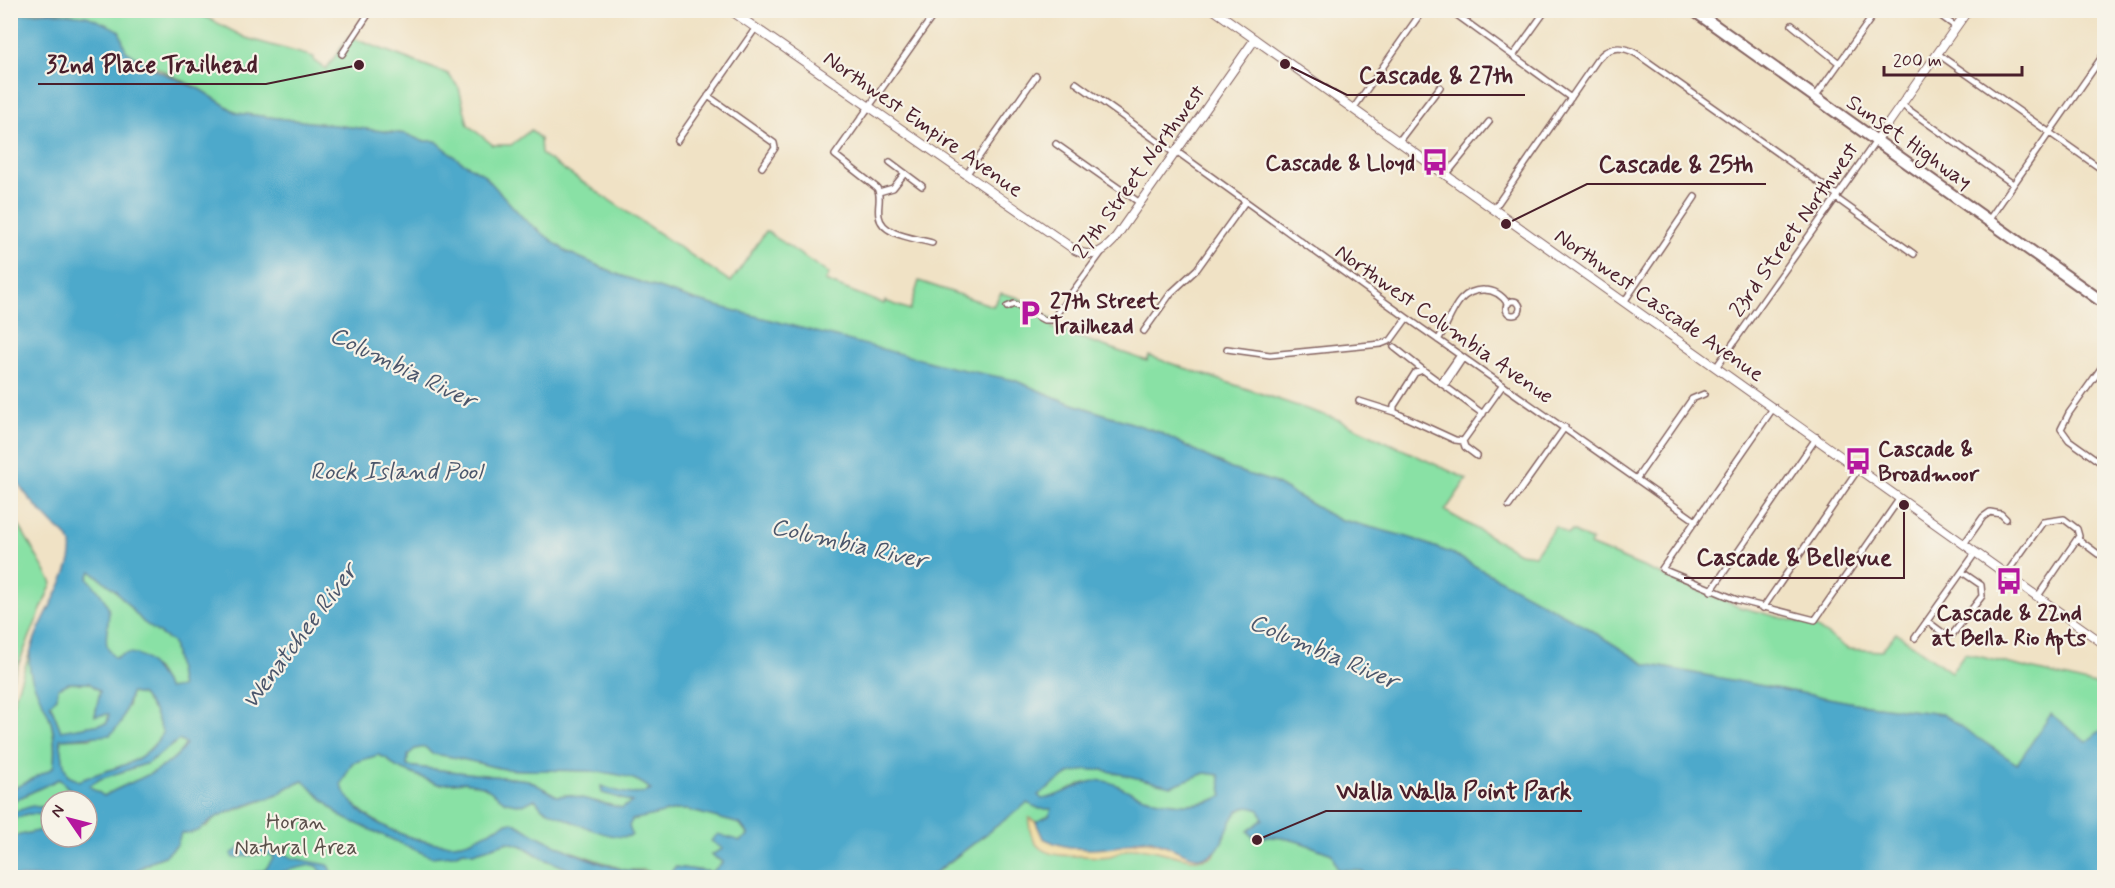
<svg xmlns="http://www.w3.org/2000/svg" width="2115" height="888" viewBox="0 0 2115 888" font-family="Mynerve,sans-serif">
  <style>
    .green { fill: #89e1a5; stroke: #6a8068; stroke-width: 1.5 }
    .sand { fill: #eeda9e; stroke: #9c7c64; stroke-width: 1.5 }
    .water { fill: #4da9cb; stroke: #4c647b; stroke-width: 1.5; fill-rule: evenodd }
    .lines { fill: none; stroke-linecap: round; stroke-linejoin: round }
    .street-casing { stroke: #846361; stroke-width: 8 }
    .secondary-casing { stroke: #846361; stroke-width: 10 }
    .highway-casing { stroke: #846361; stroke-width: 14 }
    .street { stroke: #fff; stroke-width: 5 }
    .secondary { stroke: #fff; stroke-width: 8 }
    .highway { stroke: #fff; stroke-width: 10 }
    .labels { text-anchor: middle; stroke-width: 4.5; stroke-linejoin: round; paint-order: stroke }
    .street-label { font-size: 22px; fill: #4a1f2b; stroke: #f7f3e8 }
    .poi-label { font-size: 22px; font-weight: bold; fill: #4a1f2b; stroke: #f7f3e8; text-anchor: start }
    .park-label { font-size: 22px; fill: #5a504a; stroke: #f7f3e8 }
    .water-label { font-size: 24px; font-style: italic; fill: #4b566b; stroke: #f7f3e8 }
    .leader { fill: none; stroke: #4a1f2b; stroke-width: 2 }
    .callout-dot { fill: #4a1f2b; stroke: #f7f3e8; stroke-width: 2 }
    .callout-label { font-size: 24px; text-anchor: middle; font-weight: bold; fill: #4a1f2b; stroke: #f7f3e8; stroke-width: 4.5; stroke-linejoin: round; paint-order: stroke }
  </style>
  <rect width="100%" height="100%" fill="#f7f3e8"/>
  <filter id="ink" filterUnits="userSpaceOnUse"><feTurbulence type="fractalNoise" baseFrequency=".0167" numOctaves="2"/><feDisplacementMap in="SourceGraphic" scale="12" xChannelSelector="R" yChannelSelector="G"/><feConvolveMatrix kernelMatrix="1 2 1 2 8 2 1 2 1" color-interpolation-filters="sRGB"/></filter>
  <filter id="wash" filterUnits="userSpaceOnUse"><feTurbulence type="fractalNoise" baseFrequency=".008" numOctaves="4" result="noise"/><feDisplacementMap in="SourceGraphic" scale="24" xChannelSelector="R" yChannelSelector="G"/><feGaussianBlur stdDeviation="1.35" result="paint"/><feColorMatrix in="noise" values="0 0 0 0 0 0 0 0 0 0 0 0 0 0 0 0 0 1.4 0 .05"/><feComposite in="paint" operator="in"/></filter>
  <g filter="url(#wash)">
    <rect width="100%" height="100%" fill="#f0e2c5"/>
    <!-- green -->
    <path class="green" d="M10,11H194L246,38L314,57V61L326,69L349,37L448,74L459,88L468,125L493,145H511L531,130L540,139L541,154L731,282L766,231L829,274L825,281L884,304L885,301L910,310L919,281L993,306L1001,293L1019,298L1056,322L1052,328L1147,361L1149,356L1339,420L1467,479L1445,511L1519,553L1535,555L1555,526L1568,535L1572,531L1592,541L1590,545L1739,607L1814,626L1848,649L1881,651L1896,633L1951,672L1965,653L2104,687V734L2100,732L2086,743L2017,764L1942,714L1860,704L1645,664L1580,624L1453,554L1411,538L1335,518L1273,482L1231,469L1159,432L1064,401L1014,380L950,368L694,300L619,275L567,252L525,220L483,174L460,161L436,141H422L406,134L237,113L201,90L47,12L15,16L11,15Z
      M11,511L52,583L11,682H10Z
      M91,571L116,591L143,622L173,643L181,687L168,689L156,669C143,665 127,664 115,658C99,650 109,633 107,620C104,603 98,591 88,578Z
      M30,652C27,677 41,693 49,716C54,731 56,753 53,769L11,791V709Z
      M69,683H89L100,691L95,715L109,714L107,723L61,731L50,703L57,698L58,688Z
      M131,693L142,695L154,711L163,733C138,770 116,764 79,781L68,776L64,765L60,739L92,738L128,706Z
      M179,740L186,744C169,772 131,780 104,796L88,785L100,779L148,763Z
      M425,747L432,754C455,756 477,763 499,768C539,775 621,760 651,790C635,798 618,792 602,787L633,802L622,808L569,795L557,796L528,780L407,766L408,755L415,749Z
      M378,755L386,758L396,767L438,784L465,782L483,786L506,802L535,799L542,808L612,834L629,826L631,820L676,810H688L740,824L749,836L711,855L723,862L712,872L675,867L667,877L644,870H625L570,851L536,837L512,822C494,826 480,840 461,843C425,850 352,820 341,784L352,763Z
      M1088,770H1103L1171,786L1205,773L1219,775L1223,796C1197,809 1160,804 1133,793C1122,788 1111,781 1098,781C1080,780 1060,797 1041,800L1038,794L1070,773Z
      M59,779L82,801H51V809L44,806L11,813V802Z
      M303,781L342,817L453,855L464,851L473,853L508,842L523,846L544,859L589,877L125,878L154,860L165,856L181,833L207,826L216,817L278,795L286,788Z
      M1027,803L1040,809H1053L1049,816L1037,822L1133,843L1146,839L1194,856L1215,852C1223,835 1234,798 1259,809L1263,819L1248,831L1254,838C1286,834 1302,843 1332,854L1337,869L1361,871L1371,877L929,878Z
      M27,814L51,815V828L11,837L10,820Z"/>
    <!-- sand -->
    <path class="sand" d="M1029,818L1036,822L1043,838L1133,843C1163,833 1187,866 1215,853L1213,856C1190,866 1161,848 1136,848C1127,848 1119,853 1110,856C1102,858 1091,856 1083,856C1053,856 1029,855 1029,818Z"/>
    <!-- water -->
    <path class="water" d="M47,12L87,16L119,30L126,51L156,70L201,90L237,113L406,134L422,141H436L460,161L483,174L525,220L567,252L619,275L694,300L950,367L1014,380L1064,401L1159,432L1231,469L1273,482L1335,518L1411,538L1453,554L1581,624L1645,664L1860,704L1942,714L2017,764L2051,714L2086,742L2100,731L2104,734V877H1371L1361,871L1337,869L1332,854C1302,843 1286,834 1254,838L1248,831L1263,819L1259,810C1228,795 1230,843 1212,854C1193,866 1166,840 1146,839C1139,838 1127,844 1120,846C1094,851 1066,850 1043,838L1036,822L1049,816L1052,809H1040L1027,803L929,877H667L675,867L712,872L723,862L711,855L723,849L711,841L718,834L740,841L749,835L740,824L688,810H676L632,820L629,826L632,835C615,844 560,816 542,808L535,799L523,805L506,802L483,786L465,782L438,784L396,767L386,758L378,755L352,763L341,784C352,821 425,850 461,843C480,840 494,826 512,822C547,842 585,860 624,870C638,873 648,870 664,877H589L544,859L523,846L508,842L473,853L464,851L453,855L431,857L342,817L303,781L286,788L278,795C258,801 238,808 219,816C203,823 202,835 181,833L177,845L165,856L154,860L125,877H11V837L51,828V837H87V801H82L59,779L11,802V790L53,768C56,753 55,729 48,714C40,694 26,678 30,655C34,625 80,567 70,541C67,535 59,529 54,525C37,507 15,487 10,462L11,15ZM91,571L116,591L143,622L173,643L181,687L168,689C156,669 141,642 115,658C98,643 112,625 108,607C105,597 94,586 88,578ZM69,683H89L100,691L95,716L109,714L107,723L61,731L50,704L57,698L58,688ZM131,693L142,695L154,711L163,733C141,769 114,765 79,781L68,776L64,765L60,739L110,735L121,723ZM179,740L186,744C169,772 131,780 104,796L89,786L100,779L148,763ZM425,747L432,754C455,756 477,763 499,768C537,775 624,761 651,790C635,798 618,792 601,786L602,793L632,802L622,808L569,795L557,796L528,780L407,766L408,755L415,749ZM1088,770H1103L1171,786L1205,773L1219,775L1223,796C1198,810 1160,804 1133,793C1122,788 1107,778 1094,781C1076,784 1060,797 1042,799L1038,795L1070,773Z
      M32,806L51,809V815L27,814L11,820V813Z
      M243,846L272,847L292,858L328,865L333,876L326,877L317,866L311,865L258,877H233L265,870L274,857L267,853L233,858L231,854Z"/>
  </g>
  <g filter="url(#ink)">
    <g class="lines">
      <defs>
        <path id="street" d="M1450,10L1571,98
          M1933,10L1956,27
          M1792,25L1839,63
          M342,54L371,10
          M1938,54L2104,171
          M1513,56L1546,10
          M1076,83L1174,153
          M708,96L774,143L775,148L762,167
          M1815,97L1877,10
          M1902,105L2013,184
          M1353,109L1423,10
          M677,141L755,29
          M1399,141L1440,87
          M1056,144L1140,203
          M1176,151L1407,318L1696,521
          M890,162L922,186
          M966,175L1036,76
          M1446,175L1489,122
          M879,192L893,188L905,173
          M1836,198L1914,254
          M1494,209L1597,60C1608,46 1622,45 1637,54L1837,195
          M1988,221L2104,54
          M932,243C916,238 882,236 879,216C877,206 882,197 877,188L835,155L937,10
          M1506 308a7 7 0 1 1 14 0a7 7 0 1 1-14 0Z
          M1624,302L1695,197
          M1007,307L1014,304L1044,320H1052L1101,253
          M1144,331L1171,293L1197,269L1245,202
          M1438,340C1451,321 1455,289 1484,290C1495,290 1502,295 1508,304
          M1394,347L1423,370
          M1227,349L1270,355L1381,344L1391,340L1407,318
          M2104,364L2069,413L2061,429L2069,440L2104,465
          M1717,366L1876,141
          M1441,382L1460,355
          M1445,385L1463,358
          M1359,401L1394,412
          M1774,407L1662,569L1737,600L1815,620L1900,498
          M1483,414L1423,370L1415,373L1394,406V412L1455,440L1463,441L1503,385
          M1463,441L1465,447L1477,456
          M1637,478L1692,399L1704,394
          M1509,506L1565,427
          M2078,539L2098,554
          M1964,544L1983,517L1990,512L2001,514L2006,519
          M2006,574L2043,522L2064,519L2077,529L2079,536L2038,596
          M1711,591L1817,437
          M1763,608L1859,468
          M1927,621L1943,633L1952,635L1982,596L1981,585L1962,572
          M1915,638L1976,552"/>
        <path id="secondary" d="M730,10L1075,250C1091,258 1101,254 1113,241L1255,39
          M1214,10L2104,644
          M1876,141L1968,10"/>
        <path id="highway" d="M1693,10L2104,303"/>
      </defs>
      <!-- street casing -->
      <use href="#street" class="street-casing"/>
      <!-- secondary casing -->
      <use href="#secondary" class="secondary-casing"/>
      <!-- highway casing -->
      <use href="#highway" class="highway-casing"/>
      <!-- street -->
      <use href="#street" class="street"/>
      <!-- secondary -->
      <use href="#secondary" class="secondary"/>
      <!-- highway -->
      <use href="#highway" class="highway"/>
    </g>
  </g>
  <!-- icons -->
  <defs>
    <symbol id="bus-bare" viewBox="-9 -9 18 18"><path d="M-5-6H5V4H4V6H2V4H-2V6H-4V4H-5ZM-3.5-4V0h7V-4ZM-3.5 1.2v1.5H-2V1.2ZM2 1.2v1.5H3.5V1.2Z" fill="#b5179e" stroke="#f7f3e8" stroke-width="2.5" paint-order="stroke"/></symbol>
    <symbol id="parking-bare" viewBox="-9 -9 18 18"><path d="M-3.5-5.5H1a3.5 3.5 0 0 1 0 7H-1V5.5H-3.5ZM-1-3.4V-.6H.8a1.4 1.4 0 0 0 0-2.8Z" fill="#b5179e" stroke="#f7f3e8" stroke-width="2.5" paint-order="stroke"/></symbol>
  </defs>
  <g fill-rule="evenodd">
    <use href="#bus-bare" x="1416" y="143" width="38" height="38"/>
    <use href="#parking-bare" x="1011" y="294" width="38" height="38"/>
    <use href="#bus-bare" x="1839" y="442" width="38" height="38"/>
    <use href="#bus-bare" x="1990" y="562" width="38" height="38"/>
  </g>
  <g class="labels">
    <!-- street labels -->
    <g class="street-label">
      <text transform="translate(924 123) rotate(35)" y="8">Northwest Empire Avenue</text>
      <text transform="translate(1910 141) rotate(35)" y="8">Sunset Highway</text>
      <text transform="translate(1138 171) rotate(-54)" y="8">27th Street Northwest</text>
      <text transform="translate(1793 229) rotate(-55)" y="8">23rd Street Northwest</text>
      <text transform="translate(1660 304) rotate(35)" y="8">Northwest Cascade Avenue</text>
      <text transform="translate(1445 323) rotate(35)" y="8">Northwest Columbia Avenue</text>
    </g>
    <!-- poi labels -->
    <g class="poi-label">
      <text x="1415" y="170" text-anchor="end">Cascade &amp; Lloyd</text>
      <text x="1050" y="308">27th Street<tspan x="1050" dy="25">Trailhead</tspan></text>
      <text x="1878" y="456">Cascade &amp;<tspan x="1878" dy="25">Broadmoor</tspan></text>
      <text x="2009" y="620" text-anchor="middle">Cascade &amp; 22nd<tspan x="2009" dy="25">at Bella Rio Apts</tspan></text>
    </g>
    <!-- park labels -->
    <g class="park-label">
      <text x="296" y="829">Horan<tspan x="296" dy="25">Natural Area</tspan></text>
    </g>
    <!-- water labels -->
    <g class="water-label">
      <text transform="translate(403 367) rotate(26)" y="8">Columbia River</text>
      <text x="396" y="479">Rock Island Pool</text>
      <text transform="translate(849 543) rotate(13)" y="8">Columbia River</text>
      <text transform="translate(299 636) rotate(-53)" y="8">Wenatchee River</text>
      <text transform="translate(1324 651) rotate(23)" y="8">Columbia River</text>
    </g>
  </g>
  <!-- callouts -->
  <path class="leader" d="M359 65L266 84H38M1285 64L1347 95H1525M1506 224L1587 184H1766M1904 505L1904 578H1684M1257 840L1326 811H1582"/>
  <g class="callout-dot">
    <circle cx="359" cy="65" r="6"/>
    <circle cx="1285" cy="64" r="6"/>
    <circle cx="1506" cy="224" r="6"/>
    <circle cx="1904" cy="505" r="6"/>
    <circle cx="1257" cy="840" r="6"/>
  </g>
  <g class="callout-label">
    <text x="152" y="72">32nd Place Trailhead</text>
    <text x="1436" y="83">Cascade &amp; 27th</text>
    <text x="1676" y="172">Cascade &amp; 25th</text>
    <text x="1794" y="565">Cascade &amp; Bellevue</text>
    <text x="1454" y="799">Walla Walla Point Park</text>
  </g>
  <!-- margin -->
  <rect width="2115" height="888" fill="none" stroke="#f7f3e8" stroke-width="36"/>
  <!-- north arrow -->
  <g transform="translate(69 819) rotate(305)"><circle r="28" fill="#f7f3e8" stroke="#b29e9c" stroke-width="1.5"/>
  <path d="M0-4.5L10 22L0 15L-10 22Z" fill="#b5179e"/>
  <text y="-9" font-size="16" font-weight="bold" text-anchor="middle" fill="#4a1f2b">N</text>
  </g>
  <!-- scale -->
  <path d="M1884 66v9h138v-9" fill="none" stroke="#4a1f2b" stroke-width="3"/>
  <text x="1893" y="66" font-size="18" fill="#4a1f2b" stroke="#f7f3e8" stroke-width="4.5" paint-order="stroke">200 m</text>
</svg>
